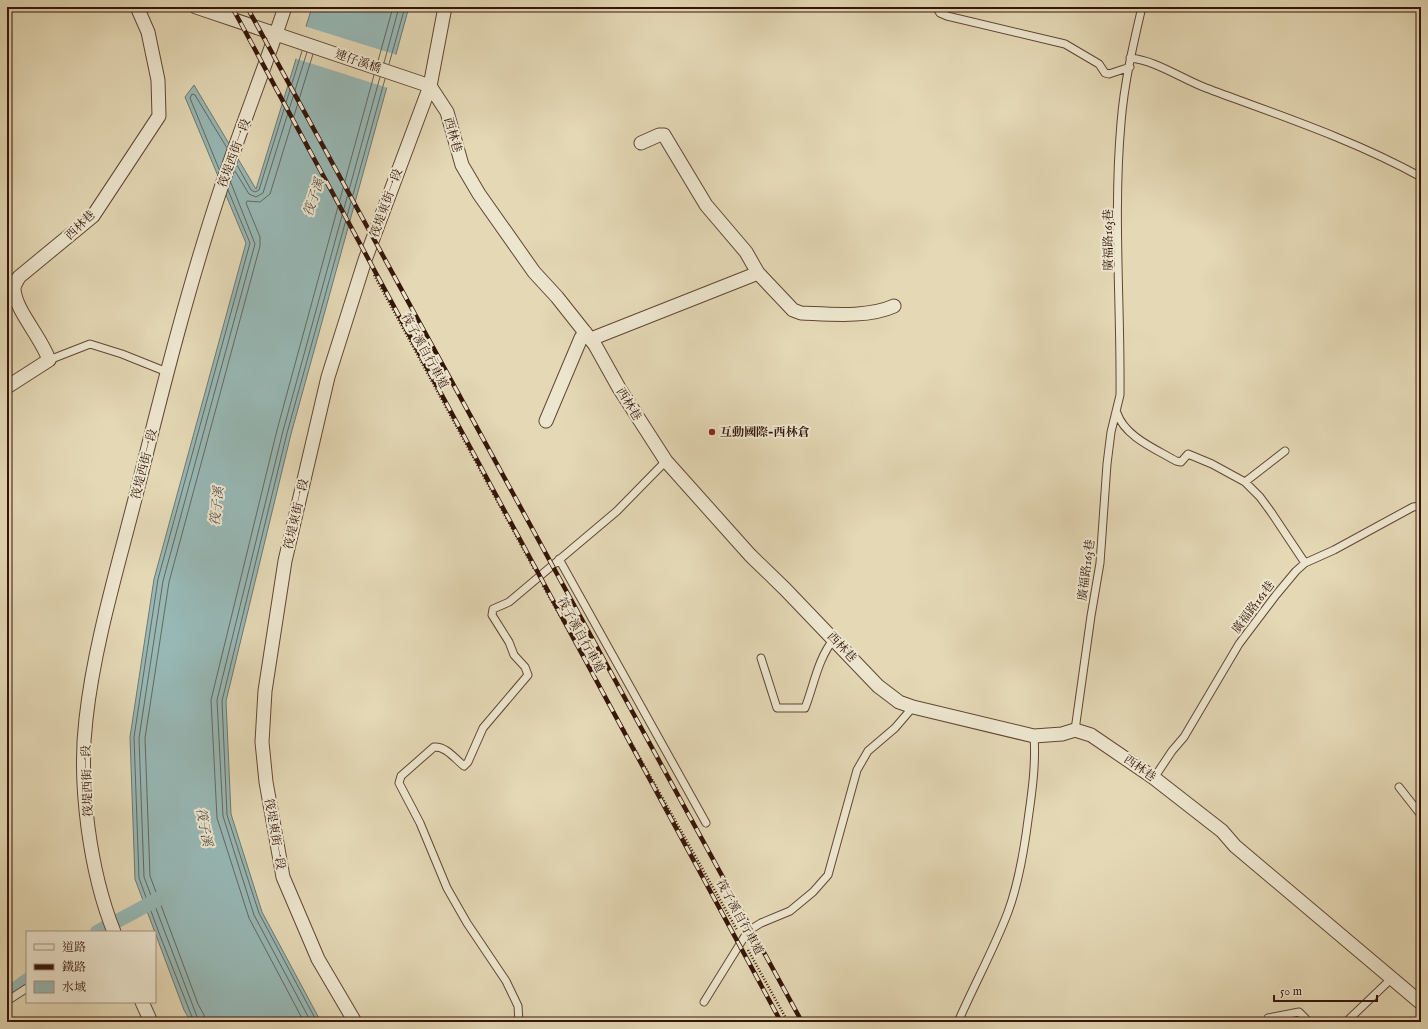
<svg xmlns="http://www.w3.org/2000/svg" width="1428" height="1029" viewBox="0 0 1428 1029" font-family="'IM FELL English','Noto Serif TC',serif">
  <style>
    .water { fill: #97b8b5; stroke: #707770 }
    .pier { fill: #e4d8b5 }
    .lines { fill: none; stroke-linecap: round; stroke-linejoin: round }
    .shore { stroke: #66665f; stroke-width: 1 }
    .canal { stroke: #97b8b5; stroke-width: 14 }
    .service-casing { stroke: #614634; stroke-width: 9 }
    .minor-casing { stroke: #614634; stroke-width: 15 }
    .path { stroke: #351509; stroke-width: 2.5; stroke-dasharray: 1 2; stroke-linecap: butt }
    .service { stroke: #ede6cf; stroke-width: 7 }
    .minor { stroke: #ede6cf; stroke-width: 13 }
    .rail-casing { stroke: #351509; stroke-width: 4.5 }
    .rail { stroke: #ede6cf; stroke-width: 3; stroke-dasharray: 9; stroke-linecap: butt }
    .poi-dot { fill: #8f2418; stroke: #ede6cf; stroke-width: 1.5 }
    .labels { text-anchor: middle; stroke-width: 4; stroke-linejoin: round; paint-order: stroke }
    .street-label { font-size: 12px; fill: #351509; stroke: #ede6cf }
    .poi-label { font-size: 12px; font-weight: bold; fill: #351509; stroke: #ede6cf; text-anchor: start }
    .water-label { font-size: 13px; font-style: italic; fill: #574e45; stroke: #ede6cf }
  </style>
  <rect width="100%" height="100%" fill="#e4d8b5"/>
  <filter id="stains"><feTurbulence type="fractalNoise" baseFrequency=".005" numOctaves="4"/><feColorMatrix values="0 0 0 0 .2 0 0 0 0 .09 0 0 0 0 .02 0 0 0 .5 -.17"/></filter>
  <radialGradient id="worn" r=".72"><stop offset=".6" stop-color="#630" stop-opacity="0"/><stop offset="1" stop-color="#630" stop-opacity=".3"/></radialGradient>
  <!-- water -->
  <path class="water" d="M312,7H409L291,434L226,701L231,814L262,912L321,1022H191L184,1010L135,879L130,737L154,579L246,243L185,97L194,85L256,189Z"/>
  <!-- pier -->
  <path class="pier" d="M304,26L397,55L388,88L294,58Z"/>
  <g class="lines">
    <!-- shore -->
    <path class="shore" d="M378,61L393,7
      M384,63L399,7
      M389,64L405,7
      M237,165L251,190L255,192L259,190L302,51
      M219,169L190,98L192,94L195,95L227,148
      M235,171L249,194L256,197L263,193L307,52
      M194,1022L159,933L139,878L134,737L158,579L250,243L228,190
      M199,1022L144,877L139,738L163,581L255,244L231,183
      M205,1022L204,1015L198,1004L150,876L145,738L169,582L260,246V237L246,203L247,201L260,202L270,194L313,54
      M304,1022L249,918L217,818L211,700L277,430L374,75
      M311,1022L254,915L223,816L217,700L283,431L380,77
      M317,1022L259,913L227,815L222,701L287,433L385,79"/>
    <!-- canal -->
    <path class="canal" d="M97,932L162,897
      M7,995L27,980"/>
    <defs>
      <path id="service" d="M936,7L940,13L947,16L1065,44L1099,64L1105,73L1109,74L1130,67
        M1130,58C1155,60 1182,79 1206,88C1278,115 1352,139 1421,177
        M49,360L90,344L122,354L167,372
        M1117,413C1125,437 1156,449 1176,461L1181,462L1188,454L1212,464L1245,482L1285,451
        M1245,482L1260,497L1271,512L1305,563
        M559,559L706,823
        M761,658L777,708H805C814,685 818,658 834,639
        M1075,730L1091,616L1100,563L1107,464L1111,432L1120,395C1121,305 1113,213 1121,123C1124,84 1133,45 1142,7
        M1154,778L1172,751L1184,737L1239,644L1276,595L1296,571L1305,563L1334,550L1413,507L1421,506
        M1399,787L1421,815
        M7,1001L27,988
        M704,1002L748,931L761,923L790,911L813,892L828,875L857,770L868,751L895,728L913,707
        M1268,1018L1299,1012L1309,1022
        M519,1022L518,1006L506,981L467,923L447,888L420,823L399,783L401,776L434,747C446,746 455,759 464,766L468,762L483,728L528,675L525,667L514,655L509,642L492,615L493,609L509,602L617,511L666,461
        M958,1022C974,985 994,949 1008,912C1019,882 1024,851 1028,820C1032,792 1036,765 1034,736
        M1346,1022L1391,979"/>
      <path id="minor" d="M196,7L430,86
        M430,86L447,112L462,165L479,194L534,272L557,297L595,345L619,388L666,461L750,555L785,589L878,686L899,702L913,707L1034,736L1062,734L1075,730L1091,735L1154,778L1222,831L1235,846L1421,1003
        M641,143L659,135H664L706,205L746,252L758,273L793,310L801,313C829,314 868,318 894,306
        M591,339L758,273
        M7,387L49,360C42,338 15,310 14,289C14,285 17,281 19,277L93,216L159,116L158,80L148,32L137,7
        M546,421L581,338L585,332
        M114,932C90,872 78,784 86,719C94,646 117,570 135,499C161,395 187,290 221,188C241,127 265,68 285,7
        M142,1002L151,1022
        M355,1022L318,959L283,877L266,782L262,742L265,691L285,561L328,377L365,260L430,86L445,7"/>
    </defs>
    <!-- service casing -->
    <use href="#service" class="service-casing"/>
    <!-- minor casing -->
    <use href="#minor" class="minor-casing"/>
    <!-- path -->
    <path class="path" d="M374,275L534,569
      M543,586L737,930
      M748,950L788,1022"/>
    <!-- service -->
    <use href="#service" class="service"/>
    <!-- minor -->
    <use href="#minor" class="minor"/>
    <defs>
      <path id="rail" d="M232,7L781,1022
        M247,7L802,1022"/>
    </defs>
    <!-- rail casing -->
    <use href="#rail" class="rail-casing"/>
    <!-- rail -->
    <use href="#rail" class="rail"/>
  </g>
  <!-- markers -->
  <circle class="poi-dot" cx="712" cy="432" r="4"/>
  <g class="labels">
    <!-- street labels -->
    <g class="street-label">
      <text transform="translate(358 61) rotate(19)" y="4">連仔溪橋</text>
      <text transform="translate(453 135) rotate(74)" y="4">西林巷</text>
      <text transform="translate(234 153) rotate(-70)" y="4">筏堤西街一段</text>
      <text transform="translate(386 203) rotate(-70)" y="4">筏堤東街一段</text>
      <text transform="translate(80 225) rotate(-44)" y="4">西林巷</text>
      <text transform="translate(1108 240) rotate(-90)" y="4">廣福路163巷</text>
      <text transform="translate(425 351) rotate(61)" y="4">筏子溪自行車道</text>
      <text transform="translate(629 404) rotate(58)" y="4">西林巷</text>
      <text transform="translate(144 464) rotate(-76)" y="4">筏堤西街一段</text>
      <text transform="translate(296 514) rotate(-77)" y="4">筏堤東街一段</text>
      <text transform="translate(1086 570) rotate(-82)" y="4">廣福路163巷</text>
      <text transform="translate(1253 607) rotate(-53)" y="4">廣福路161巷</text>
      <text transform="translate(581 635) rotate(61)" y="4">筏子溪自行車道</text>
      <text transform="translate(842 647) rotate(47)" y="4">西林巷</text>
      <text transform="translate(1140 768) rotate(35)" y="4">西林巷</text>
      <text transform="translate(87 781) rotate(-92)" y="4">筏堤西街一段</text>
      <text transform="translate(275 834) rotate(80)" y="4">筏堤東街一段</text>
      <text transform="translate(740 917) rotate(61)" y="4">筏子溪自行車道</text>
    </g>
    <!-- poi labels -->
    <g class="poi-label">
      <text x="720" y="436">互動國際-西林倉</text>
    </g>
    <!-- water labels -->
    <g class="water-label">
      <text transform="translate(313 197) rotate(-71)" y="5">筏子溪</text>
      <text transform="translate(216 506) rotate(-84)" y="5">筏子溪</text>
      <text transform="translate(205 827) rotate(79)" y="5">筏子溪</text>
    </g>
  </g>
  <!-- margin -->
  <rect width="1428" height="1029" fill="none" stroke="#e4d8b5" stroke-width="24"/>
  <rect x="8" y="8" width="1412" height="1013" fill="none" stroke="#351509" stroke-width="2"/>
  <rect x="12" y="12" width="1404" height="1005" fill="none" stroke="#351509"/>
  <!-- legend -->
  <rect x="26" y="931" width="130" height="72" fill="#ede6cf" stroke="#a39280"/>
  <rect x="34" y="944" width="20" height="6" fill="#ede6cf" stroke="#a39280"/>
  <text x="62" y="951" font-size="12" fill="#351509">道路</text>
  <rect x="34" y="964" width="20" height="6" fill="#351509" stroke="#a39280"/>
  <text x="62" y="971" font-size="12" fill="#351509">鐵路</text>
  <rect x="34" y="981" width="20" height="12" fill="#97b8b5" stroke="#a39280"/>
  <text x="62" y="991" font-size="12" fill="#351509">水域</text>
  <!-- scale -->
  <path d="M1274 995v6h103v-6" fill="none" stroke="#351509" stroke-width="2"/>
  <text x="1280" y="995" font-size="12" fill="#351509" stroke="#ede6cf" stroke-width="3" paint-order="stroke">50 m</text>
  <rect width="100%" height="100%" filter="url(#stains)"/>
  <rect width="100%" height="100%" fill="url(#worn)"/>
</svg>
